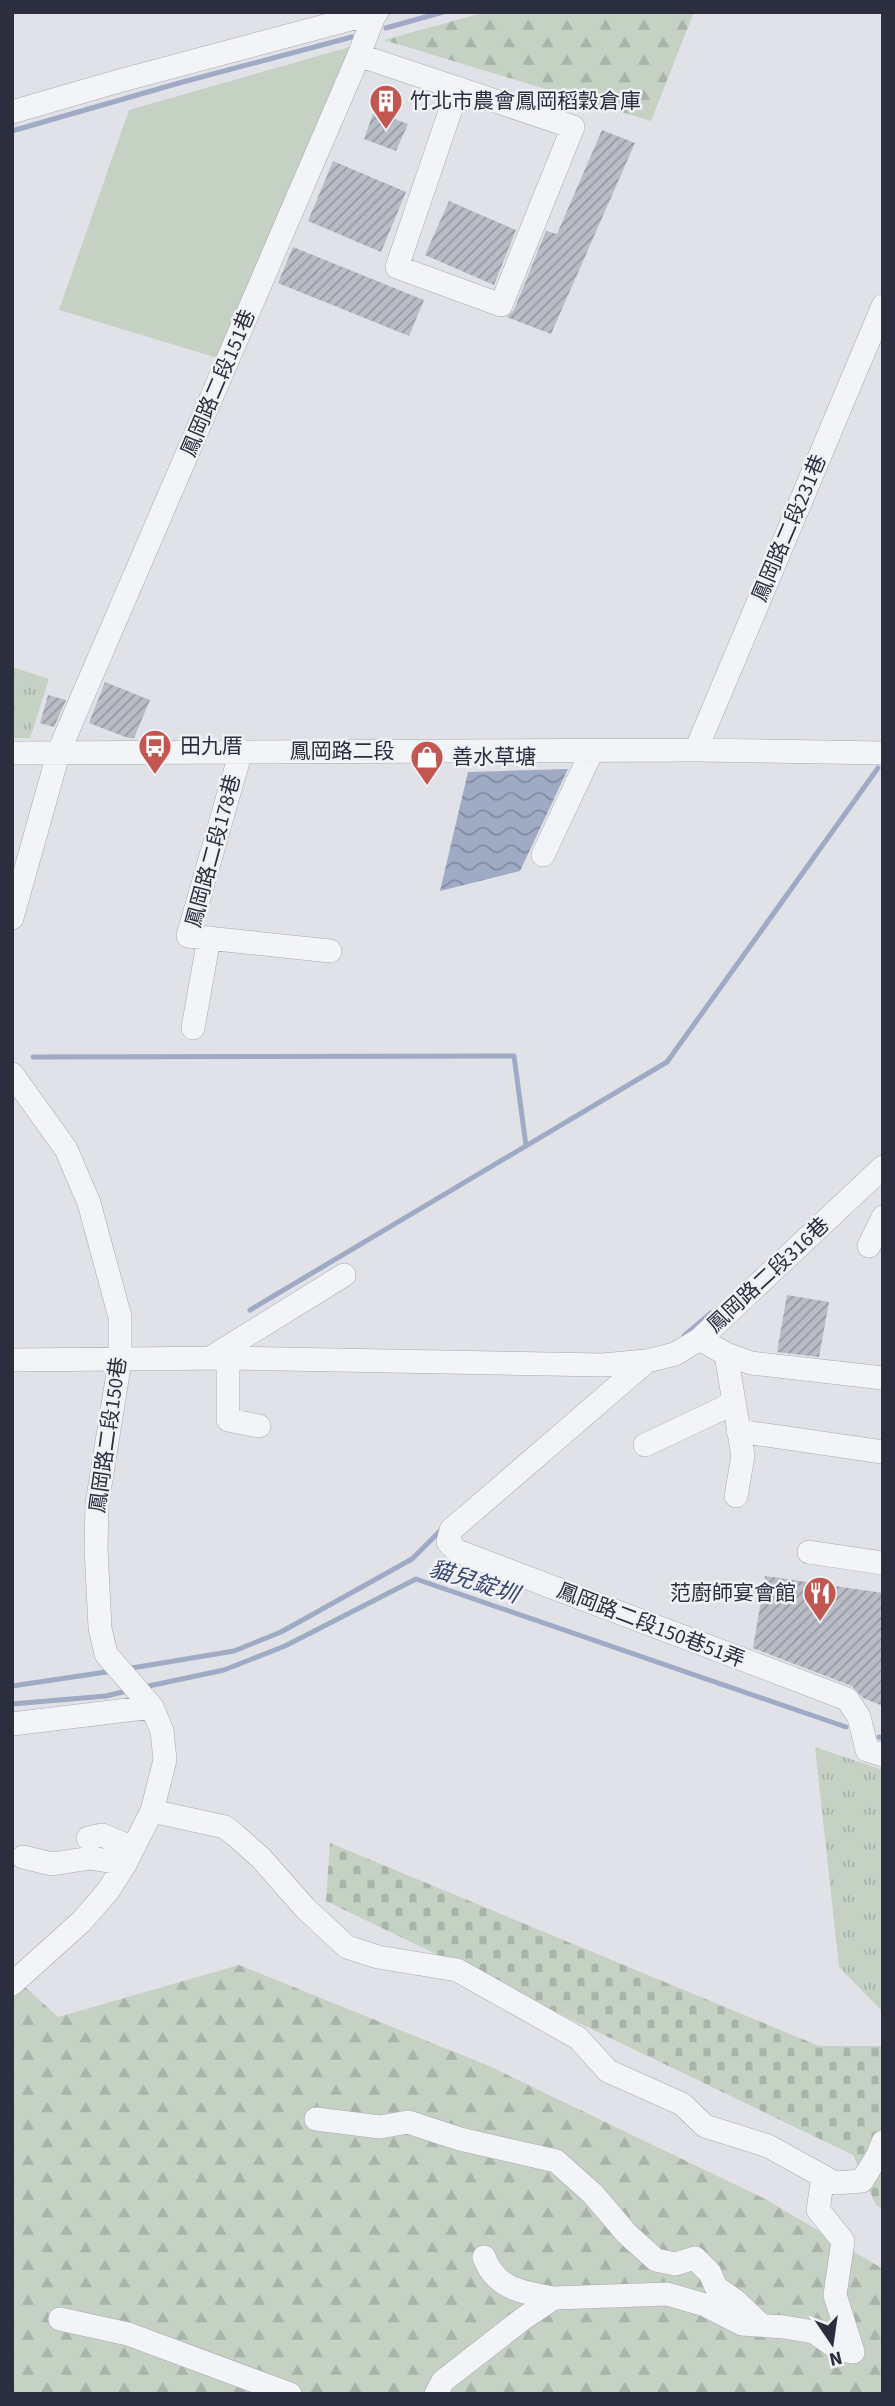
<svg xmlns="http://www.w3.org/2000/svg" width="895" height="2406" viewBox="0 0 895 2406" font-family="'Source Sans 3','Noto Sans TC',sans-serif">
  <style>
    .grass { fill: url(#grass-tufts) }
    .forest { fill: url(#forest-firs) }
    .cemetery { fill: url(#cemetery-stones) }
    .garden { fill: #c4d1c3 }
    .water { fill: url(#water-waves) }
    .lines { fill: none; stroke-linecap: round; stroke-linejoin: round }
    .stream { stroke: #9faac5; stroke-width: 5 }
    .building { fill: url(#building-hatch) }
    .minor-casing { stroke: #a7a8b2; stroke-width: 24 }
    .minor { stroke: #f3f4f7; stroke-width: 23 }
    .labels { text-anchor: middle; stroke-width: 5; stroke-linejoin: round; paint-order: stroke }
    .poi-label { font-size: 21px; fill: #2b2e3f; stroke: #f0f2f6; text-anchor: start }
    .street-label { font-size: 21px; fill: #2b2e3f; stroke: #f0f2f6 }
    .water-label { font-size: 23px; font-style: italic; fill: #39466f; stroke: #f0f2f6 }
  </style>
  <defs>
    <pattern id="grass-tufts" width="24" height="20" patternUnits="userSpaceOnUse" patternTransform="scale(1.75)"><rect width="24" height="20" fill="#c4d1c3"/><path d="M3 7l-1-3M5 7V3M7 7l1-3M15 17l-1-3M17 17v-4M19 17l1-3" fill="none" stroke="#a9b4a9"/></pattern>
    <pattern id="forest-firs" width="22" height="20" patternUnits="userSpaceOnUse" patternTransform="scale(1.75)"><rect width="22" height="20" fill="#c4d1c3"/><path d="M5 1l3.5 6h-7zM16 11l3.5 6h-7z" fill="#a9b4a9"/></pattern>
    <pattern id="cemetery-stones" width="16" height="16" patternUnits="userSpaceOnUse" patternTransform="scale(1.75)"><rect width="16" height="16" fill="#c4d1c3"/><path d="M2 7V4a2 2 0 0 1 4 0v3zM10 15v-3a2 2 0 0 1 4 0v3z" fill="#a9b4a9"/></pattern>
    <pattern id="water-waves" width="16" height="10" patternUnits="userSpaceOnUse" patternTransform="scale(1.75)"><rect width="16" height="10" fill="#9faac5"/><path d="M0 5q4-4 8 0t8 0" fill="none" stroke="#828ba1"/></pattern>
    <pattern id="building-hatch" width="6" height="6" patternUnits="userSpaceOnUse" patternTransform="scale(1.75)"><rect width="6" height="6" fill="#b9bbc5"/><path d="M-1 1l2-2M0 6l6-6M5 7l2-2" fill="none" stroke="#9798a1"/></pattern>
  </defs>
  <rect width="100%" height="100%" fill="#e1e2e8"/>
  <!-- grass -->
  <path class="grass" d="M12,667L49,679L30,738H12Z
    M815,1747L883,1770V2012L839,1967Z"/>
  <!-- forest -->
  <path class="forest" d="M486,12H694L651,121L384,40Z
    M239,1965L489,2066L767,2200L883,2269V2394H12V1975L58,2017Z"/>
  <!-- cemetery -->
  <path class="cemetery" d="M330,1843L819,2046H883V2209L876,2205L853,2155L326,1901Z"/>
  <!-- garden -->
  <path class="garden" d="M353,46L218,358L59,310L129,110Z"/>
  <!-- water -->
  <path class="water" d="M568,769L520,871L440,891L468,772Z"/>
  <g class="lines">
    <!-- stream -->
    <path class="stream" d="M386,28L443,12
      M12,131L179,83L352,37
      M33,1057L514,1056L526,1146
      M250,1310L667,1062L878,768
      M684,1336L711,1313
      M126,1669L234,1651L281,1632L412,1559L443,1528
      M12,1686L113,1671
      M144,1687L224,1670L285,1646L416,1579L846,1727
      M12,1704L106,1696L131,1690
      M879,1737L883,1738"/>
  </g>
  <!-- building -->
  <path class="building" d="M374,111L408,124L396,151L364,139Z
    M602,130L635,143L551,334L507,317L514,310L546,231L557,234Z
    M333,161L406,192L381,252L308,221Z
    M449,201L516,230L494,285L425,255Z
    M293,247L424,300L409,336L278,283Z
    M105,682L150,700L134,738H128L89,723Z
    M48,695L66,700L54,727L40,723Z
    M787,1295L829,1302L819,1357L777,1352Z
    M765,1576L883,1593V1706L863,1698L852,1686L753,1648Z"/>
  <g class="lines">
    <defs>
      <path id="minor" d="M359,55L373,60L573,127L501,305L397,267L458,88
        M12,112L119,81L377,12
        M696,750L883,306
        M241,751L188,936L330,951
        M12,753L696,750L883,753
        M543,855L592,751
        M12,918L59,751L359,55L375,13
        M193,1028L209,938
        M12,1074L66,1149L89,1203L120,1317V1361L97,1504L96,1548L100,1628L106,1654L152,1707L162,1731L165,1760L152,1811L125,1864L108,1891L82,1921L12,1984
        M883,1167L700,1339L675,1354L647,1361L451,1530L448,1542L457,1551L847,1699L859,1717L867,1750L883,1755
        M869,1246L883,1217
        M700,1339L726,1354L751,1363L883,1378
        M726,1354L743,1456L736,1496
        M210,1358L344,1275
        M228,1358V1420L259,1426
        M12,1360L228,1358L602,1365L647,1361
        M738,1431L883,1452
        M645,1445L734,1403
        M809,1552L883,1563
        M12,1724L152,1707
        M152,1811L225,1827L235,1835L261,1858L305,1908L347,1947L378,1957L457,1970L578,2038L608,2071L682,2104L705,2126L768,2146L835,2183L862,2181L878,2155L883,2142
        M88,1838L102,1835L131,1847
        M23,1857L52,1864L91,1858L125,1864
        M316,2119L380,2127L408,2122L460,2139L556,2161L593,2194L627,2234L656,2260L675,2264L695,2258L710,2273L716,2287L737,2302L761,2325
        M484,2257C496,2290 523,2292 554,2298
        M60,2319L128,2334L290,2394
        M436,2394L443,2381L524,2318L554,2298L667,2294L705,2305L742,2324L784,2327L814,2332L840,2350L853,2352L835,2295L843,2241L818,2210L823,2177"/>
    </defs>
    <!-- minor casing -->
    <use href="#minor" class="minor-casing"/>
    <!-- minor -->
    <use href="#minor" class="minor"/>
  </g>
  <!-- icons -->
  <defs>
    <symbol id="building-pin" viewBox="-11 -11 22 30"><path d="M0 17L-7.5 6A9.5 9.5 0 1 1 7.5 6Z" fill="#c25651" stroke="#f0f2f6"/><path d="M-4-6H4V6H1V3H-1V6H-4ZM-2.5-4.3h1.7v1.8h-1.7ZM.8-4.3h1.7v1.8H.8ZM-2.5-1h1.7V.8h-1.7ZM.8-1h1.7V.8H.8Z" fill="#fff"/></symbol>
    <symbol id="bus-pin" viewBox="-11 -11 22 30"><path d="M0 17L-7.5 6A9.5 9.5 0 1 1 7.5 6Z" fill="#c25651" stroke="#f0f2f6"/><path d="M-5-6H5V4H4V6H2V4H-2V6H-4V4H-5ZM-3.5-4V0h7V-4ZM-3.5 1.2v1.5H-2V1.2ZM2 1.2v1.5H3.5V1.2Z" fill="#fff"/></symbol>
    <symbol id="shop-pin" viewBox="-11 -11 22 30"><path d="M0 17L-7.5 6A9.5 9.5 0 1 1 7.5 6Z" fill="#c25651" stroke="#f0f2f6"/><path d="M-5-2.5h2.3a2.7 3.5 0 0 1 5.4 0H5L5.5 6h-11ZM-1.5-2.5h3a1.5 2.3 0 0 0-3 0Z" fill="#fff"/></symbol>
    <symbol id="restaurant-pin" viewBox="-11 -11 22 30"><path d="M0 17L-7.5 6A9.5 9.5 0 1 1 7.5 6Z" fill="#c25651" stroke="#f0f2f6"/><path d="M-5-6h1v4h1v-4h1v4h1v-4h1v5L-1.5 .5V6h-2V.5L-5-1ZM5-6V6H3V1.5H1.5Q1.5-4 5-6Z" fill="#fff"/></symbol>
  </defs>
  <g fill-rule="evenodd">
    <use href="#building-pin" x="367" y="82" width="38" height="52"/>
    <use href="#bus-pin" x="136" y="727" width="38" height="52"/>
    <use href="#shop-pin" x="408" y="738" width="38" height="52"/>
    <use href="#restaurant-pin" x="801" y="1574" width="38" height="52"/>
  </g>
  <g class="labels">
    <!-- poi labels -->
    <g class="poi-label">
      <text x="410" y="108">竹北市農會鳳岡稻穀倉庫</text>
      <text x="180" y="753">田九厝</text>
      <text x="452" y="764">善水草塘</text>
      <text x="796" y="1600" text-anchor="end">范廚師宴會館</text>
    </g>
    <!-- street labels -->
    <g class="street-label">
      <text transform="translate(218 383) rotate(-67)" y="7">鳳岡路二段151巷</text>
      <text transform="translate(789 528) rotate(-67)" y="7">鳳岡路二段231巷</text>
      <text x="342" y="758">鳳岡路二段</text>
      <text transform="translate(213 851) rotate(-75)" y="7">鳳岡路二段178巷</text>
      <text transform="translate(768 1275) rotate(-43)" y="7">鳳岡路二段316巷</text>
      <text transform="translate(108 1435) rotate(-82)" y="7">鳳岡路二段150巷</text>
      <text transform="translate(651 1625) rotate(21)" y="7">鳳岡路二段150巷51弄</text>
    </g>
    <!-- water labels -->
    <g class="water-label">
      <text transform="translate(474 1581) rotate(18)" y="8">貓兒錠圳</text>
    </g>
  </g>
  <!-- border -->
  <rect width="895" height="2406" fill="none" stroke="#2b2e3f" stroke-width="28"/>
  <!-- north arrow -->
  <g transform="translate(832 2343) rotate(167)" stroke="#f0f2f6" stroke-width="5" paint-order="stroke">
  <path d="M0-5L12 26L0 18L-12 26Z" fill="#2b2e3f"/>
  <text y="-10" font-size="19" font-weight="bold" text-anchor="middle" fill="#2b2e3f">N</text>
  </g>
</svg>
